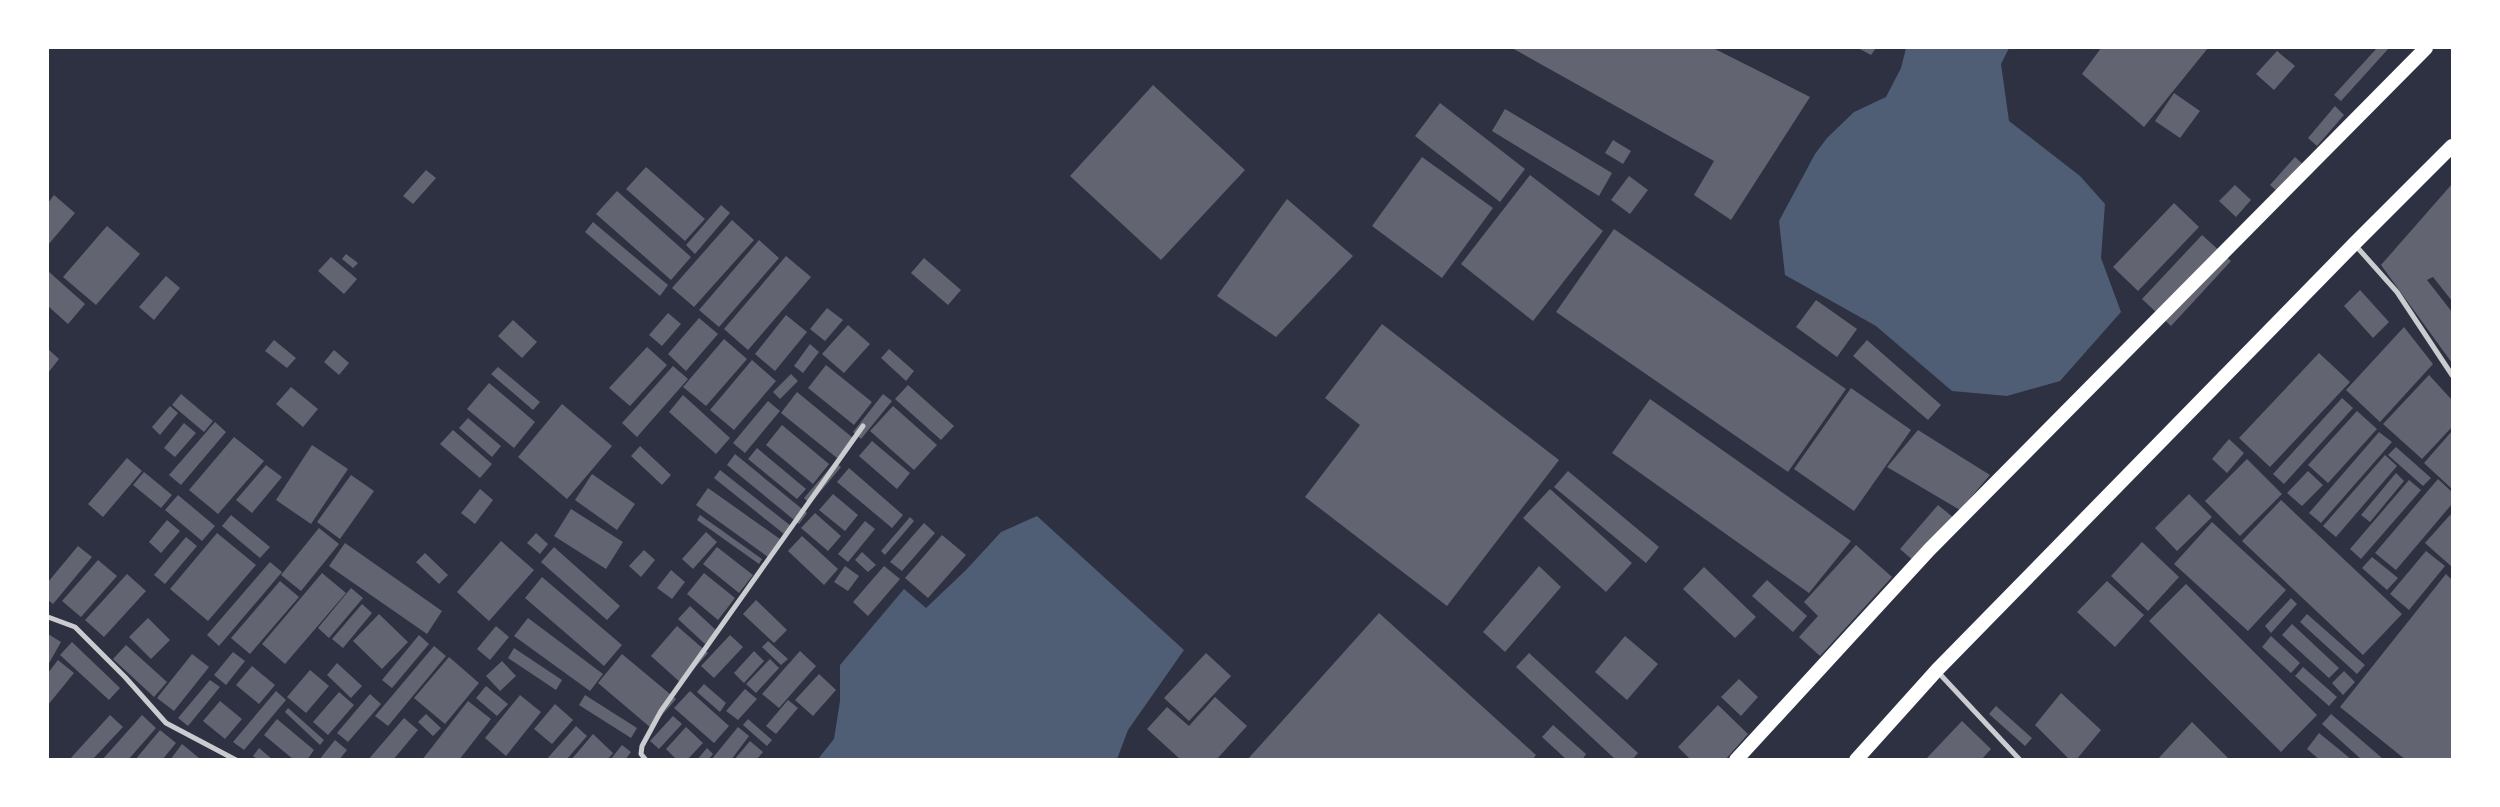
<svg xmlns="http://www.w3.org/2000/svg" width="2500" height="807" viewBox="0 0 2500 807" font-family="Rubik,sans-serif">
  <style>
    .water { fill: #4f5d75 }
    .building { fill: #626471 }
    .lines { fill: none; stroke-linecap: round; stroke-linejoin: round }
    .minor { stroke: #caccd0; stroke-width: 5 }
    .trunk { stroke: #fff; stroke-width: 14 }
  </style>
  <rect width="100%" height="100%" fill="#2d3142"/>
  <!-- water -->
  <path class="water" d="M1906,48H2009L2001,64L2009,121L2080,176L2105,204L2101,258L2121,312L2060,381L2007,396L1952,391L1876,326L1785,275L1779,221L1815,154L1827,138L1854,112L1886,97L1901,68Z
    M1037,516L1184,650L1128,730L1117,759H818L834,739L840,701V665L904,589L926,608L966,570L1001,532Z"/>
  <!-- building -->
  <path class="building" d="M1512,48H1713L1810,97L1731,220L1694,195L1714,161Z
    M1858,48H1876L1871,55Z
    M2101,48H2208L2144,127L2082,74Z
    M2377,48H2389L2341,101L2334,95Z
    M2277,51L2295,66L2274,90L2256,74Z
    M1153,85L1245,170L1161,260L1070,176Z
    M2174,93L2200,111L2180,138L2155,121Z
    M1440,103L1525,169L1500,202L1415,136Z
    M2335,106L2344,115L2317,146L2308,138Z
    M1505,109L1612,173L1599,196L1492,131Z
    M1613,140L1631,151L1623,164L1605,153Z
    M1422,157L1493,208L1442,278L1372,226Z
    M2295,157L2305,166L2280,194L2270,185Z
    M646,167L705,219L685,241L626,189Z
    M426,170L436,178L413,204L403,196Z
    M1530,175L1603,231L1533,321L1461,264Z
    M1629,176L1648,190L1630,214L1611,200Z
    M2452,184V301L2433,277L2427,280L2452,312V363L2381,265Z
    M2235,185L2251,200L2236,217L2219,201Z
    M617,191L691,257L671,280L596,214Z
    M54,195L75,213L48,245V203Z
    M1287,199L1353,256L1276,337L1217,296Z
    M2174,203L2199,227L2138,291L2113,267Z
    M721,205L730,213L695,254L686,245Z
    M732,220L754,240L694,307L672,288Z
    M593,222L668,285L660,296L585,232Z
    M107,226L140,254L96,305L63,277Z
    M1614,229L1846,389L1788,472L1556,312Z
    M2202,235L2231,261L2171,326L2142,299Z
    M759,240L779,258L719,327L699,310Z
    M346,254L358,263L353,268L342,259Z
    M786,256L811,277L748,350L724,329Z
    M331,257L357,279L344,294L318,271Z
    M924,258L961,290L948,305L911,273Z
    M48,271L85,304L68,324L48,306Z
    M166,276L180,288L154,320L139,307Z
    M2360,290L2389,322L2373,338L2344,306Z
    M1816,300L1857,329L1837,357L1796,327Z
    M827,308L843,320L825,341L810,329Z
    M668,313L681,324L662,346L649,335Z
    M786,315L807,332L775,371L755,354Z
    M699,318L718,334L686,371L668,354Z
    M513,320L537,342L522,358L498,336Z
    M1382,324L1559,460L1447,606L1305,497L1360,425L1325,398Z
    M848,325L870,344L844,373L822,354Z
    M2404,327L2433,364L2380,422L2346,390Z
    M724,339L747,359L706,406L683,387Z
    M274,340L296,358L287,368L265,351Z
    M1867,340L1941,405L1928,420L1853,356Z
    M810,344L819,352L803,373L794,366Z
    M647,347L667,365L630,406L609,388Z
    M48,349L59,359L48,373Z
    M889,349L914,371L906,381L881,358Z
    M334,350L349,363L339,375L324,362Z
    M2319,353L2350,382L2270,467L2239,438Z
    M752,360L776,381L734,430L710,410Z
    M826,365L872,402L854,425L808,388Z
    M673,366L688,379L637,437L622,423Z
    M498,367L540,402L533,410L491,374Z
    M791,374L798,381L780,399L773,392Z
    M2429,375L2452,400V427L2422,459L2383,424Z
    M489,383L535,422L514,448L467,409Z
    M908,385L954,426L941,440L895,399Z
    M291,387L318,409L303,427L276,404Z
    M1851,388L1911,430L1854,511L1794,469Z
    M797,392L853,438L837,458L781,413Z
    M181,394L213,421L204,432L172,405Z
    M883,394L892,401L861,439L853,432Z
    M683,395L730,438L716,454L669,412Z
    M2342,398L2353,408L2284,484L2273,474Z
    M1650,399L1851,541L1809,593L1612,453Z
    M768,401L780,411L745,453L733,443Z
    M562,404L612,446L567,499L518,457Z
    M170,406L178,413L160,435L152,427Z
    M893,406L937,445L914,470L870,431Z
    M2357,411L2377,429L2328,483L2308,465Z
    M468,418L501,446L492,457L459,428Z
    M215,422L226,432L181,485L169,475Z
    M184,423L196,433L175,457L164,448Z
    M782,425L829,464L813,484L766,445Z
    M453,430L492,464L480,478L440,444Z
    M1918,430L1990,475L1960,510L1887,467Z
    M2452,431V489L2424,463Z
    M2379,432L2392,442L2321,523L2309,513Z
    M234,437L264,461L218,514L189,490Z
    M2229,439L2244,453L2227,473L2212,459Z
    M872,441L910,473L897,489L859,456Z
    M312,445L348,469L311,524L276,500Z
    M640,446L671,475L662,485L631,456Z
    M2396,447L2431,478L2423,486L2388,455Z
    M757,448L806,489L797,499L748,459Z
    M735,454L807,513L799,524L727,465Z
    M2385,455L2397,466L2336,537L2323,526Z
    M127,458L142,471L103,517L88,504Z
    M2247,459L2282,494L2240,536L2205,501Z
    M835,462L841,467L810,504L804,498Z
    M266,465L282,477L252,513L236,500Z
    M849,468L903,515L892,528L837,482Z
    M720,470L791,526L784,534L714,478Z
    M1568,471L1659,547L1646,563L1554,487Z
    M2308,471L2323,485L2302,506L2287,493Z
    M144,472L172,495L161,508L133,485Z
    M2396,473L2404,481L2370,522L2361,515Z
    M592,474L635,504L617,530L575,500Z
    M351,475L374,491L340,539L317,522Z
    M2438,479L2452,492V504L2396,570L2375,553Z
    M2409,480L2421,490L2361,559L2350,549Z
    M708,488L780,539L768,557L696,505Z
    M480,489L493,500L475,524L461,513Z
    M1550,489L1632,563L1606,592L1523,518Z
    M833,494L858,515L845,531L819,510Z
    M2189,494L2212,517L2177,551L2155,528Z
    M178,495L215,526L202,541L165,510Z
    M2281,500L2402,614L2363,655L2242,541Z
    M1938,505L1954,518L1916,563L1900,549Z
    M571,509L623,542L606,569L554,536Z
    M815,513L841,536L828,551L801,528Z
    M231,515L270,547L260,558L222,526Z
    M700,515L762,559L759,564L697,520Z
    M2450,515L2452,516V567L2425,543Z
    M910,517L914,521L885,555L881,551Z
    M167,520L180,531L161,553L149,542Z
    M865,521L875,529L848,562L838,554Z
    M2212,522L2286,590L2248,631L2174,564Z
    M924,523L935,533L902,571L890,562Z
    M319,528L339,544L301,591L281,575Z
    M706,532L717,542L693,569L682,559Z
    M217,533L256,565L208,621L170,589Z
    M536,533L548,544L540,554L527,543Z
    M942,535L966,555L928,598L905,578Z
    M802,536L838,569L824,585L788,551Z
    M186,537L197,546L165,584L154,575Z
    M501,541L534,570L489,621L457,592Z
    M2142,542L2179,577L2148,611L2111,576Z
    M345,543L442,611L427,634L329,566Z
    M1856,545L1892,577L1820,656L1799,637L1818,616L1804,602Z
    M78,546L92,557L53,604L48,600V582Z
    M554,547L620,606L607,620L541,562Z
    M717,547L753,575L739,593L703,564Z
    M644,550L655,560L641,577L629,566Z
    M2426,551L2445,566L2409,610L2390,594Z
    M862,552L876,565L868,572L855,560Z
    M425,553L448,575L439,584L416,562Z
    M2372,557L2398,578L2387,590L2362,568Z
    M98,560L117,576L81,617L62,601Z
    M270,562L282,572L219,646L207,635Z
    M845,566L859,576L848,591L834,582Z
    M884,566L900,579L868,616L853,602Z
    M1539,566L1561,587L1505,652L1483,632Z
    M1704,567L1756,617L1735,638L1683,589Z
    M671,570L685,582L672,599L657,588Z
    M322,573L346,593L285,664L262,644Z
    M704,573L735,598L718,620L687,594Z
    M127,574L146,591L104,637L85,620Z
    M2446,574L2452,580V760H2406L2340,707Z
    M542,577L622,645L604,666L525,598Z
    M1767,580L1807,616L1793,632L1752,596Z
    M280,581L299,597L250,654L231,638Z
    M2107,581L2144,615L2115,647L2077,612Z
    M2186,584L2317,715L2281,752L2149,621Z
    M351,588L363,598L329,638L318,628Z
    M2291,598L2297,604L2271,633L2265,626Z
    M756,600L787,630L774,643L743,614Z
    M362,604L372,613L343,648L332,639Z
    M690,606L717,631L705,644L678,619Z
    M1379,613L1536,755L1532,760H1247Z
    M379,614L408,642L382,669L353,641Z
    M2307,614L2365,665L2357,674L2300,622Z
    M148,618L170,640L151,659L129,637Z
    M528,618L603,674L590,691L514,636Z
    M2292,624L2339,668L2329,678L2282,635Z
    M496,626L509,637L490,660L477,649Z
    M677,626L708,653L681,683L651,656Z
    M48,634L61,642L48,665Z
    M419,635L429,644L392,688L382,680Z
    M730,635L743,647L714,678L701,666Z
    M1625,636L1658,664L1627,700L1595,672Z
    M2271,636L2300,663L2291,673L2262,647Z
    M768,641L788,659L781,665L762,647Z
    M72,642L120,688L109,700L60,655Z
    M126,645L167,682L154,697L113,659Z
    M434,646L446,656L388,726L375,716Z
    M514,648L562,680L556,690L508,658Z
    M754,651L764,661L744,683L734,673Z
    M800,651L816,666L779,708L762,694Z
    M233,652L245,661L226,685L214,675Z
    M1206,653L1231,676L1189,721L1164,698Z
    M1529,653L1638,753L1632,760H1616L1516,667Z
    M192,654L209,667L174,711L157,698Z
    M622,654L676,699L651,728L598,683Z
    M449,657L479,683L445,724L414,698Z
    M770,659L779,668L756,693L746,684Z
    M58,660L74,673L48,705V673Z
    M502,661L516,676L500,691L486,676Z
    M337,663L362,686L351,698L327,675Z
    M252,666L275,685L259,704L236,685Z
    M2303,667L2337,697L2329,706L2295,676Z
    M310,670L329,686L306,713L287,697Z
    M2344,671L2355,682L2343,695L2332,683Z
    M819,674L836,690L813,716L795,700Z
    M1739,679L1758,697L1741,716L1721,697Z
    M210,680L220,687L188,726L178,718Z
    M704,684L726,703L720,712L697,692Z
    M486,686L508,704L497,716L476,698Z
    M745,689L757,699L738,720L726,711Z
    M276,691L286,700L244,750L233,742Z
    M690,691L729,726L714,743L674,708Z
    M339,692L354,705L328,735L313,722Z
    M2061,693L2101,730L2076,760H2070L2035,725Z
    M370,694L381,704L348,742L337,733Z
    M520,695L541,712L506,756L485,738Z
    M585,695L637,728L631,738L579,705Z
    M1215,697L1247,726L1216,760H1181L1147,729L1167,707L1189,726Z
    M788,700L798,708L776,734L766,726Z
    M220,701L242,719L225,739L203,721Z
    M468,701L491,719L459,760H422Z
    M555,704L573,720L552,744L534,729Z
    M1718,705L1748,734L1725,760H1691L1678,747Z
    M1996,706L2032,738L2025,746L1989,714Z
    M288,708L324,740L320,745L285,712Z
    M426,714L441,728L433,736L418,722Z
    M2331,714L2382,758L2381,760H2362L2322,724Z
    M110,715L123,727L92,760H69Z
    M142,715L156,728L128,760H102Z
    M673,716L682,724L659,749L650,741Z
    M404,718L418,730L393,760H368Z
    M277,719L314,750L307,760H294L264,735Z
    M748,719L772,740L767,746L743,725Z
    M1962,721L1991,749L1981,760H1925Z
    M2192,722L2230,760H2157Z
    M1553,725L1586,754L1582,760H1567L1542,737Z
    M576,726L587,736L566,760H546Z
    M686,727L703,743L687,760H677L666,749Z
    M738,727L749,736L731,760H711Z
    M160,730L176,743L162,760H135Z
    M2319,733L2352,760H2320L2307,749Z
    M593,734L613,753L607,760H571Z
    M335,740L347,750L339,760H319Z
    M750,741L763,752L756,760H734Z
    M182,744L199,758L198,760H170Z
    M622,745L631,752L625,760H610Z
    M259,748L273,760H258L253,756Z
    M707,748L713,754L708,760H697Z"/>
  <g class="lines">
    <!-- minor -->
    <path class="minor" d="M2356,246L2397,292L2452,375
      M48,617L75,627L125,677L166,723L236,760
      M1937,671L2020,760
      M646,760L641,754L642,746L661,711L863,426"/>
    <!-- trunk -->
    <path class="trunk" d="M1736,760L1929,550L2426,48
      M1856,760L1937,670L2354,244L2452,146"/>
  </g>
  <!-- border -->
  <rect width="2500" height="807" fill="none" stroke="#ffffff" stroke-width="98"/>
</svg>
